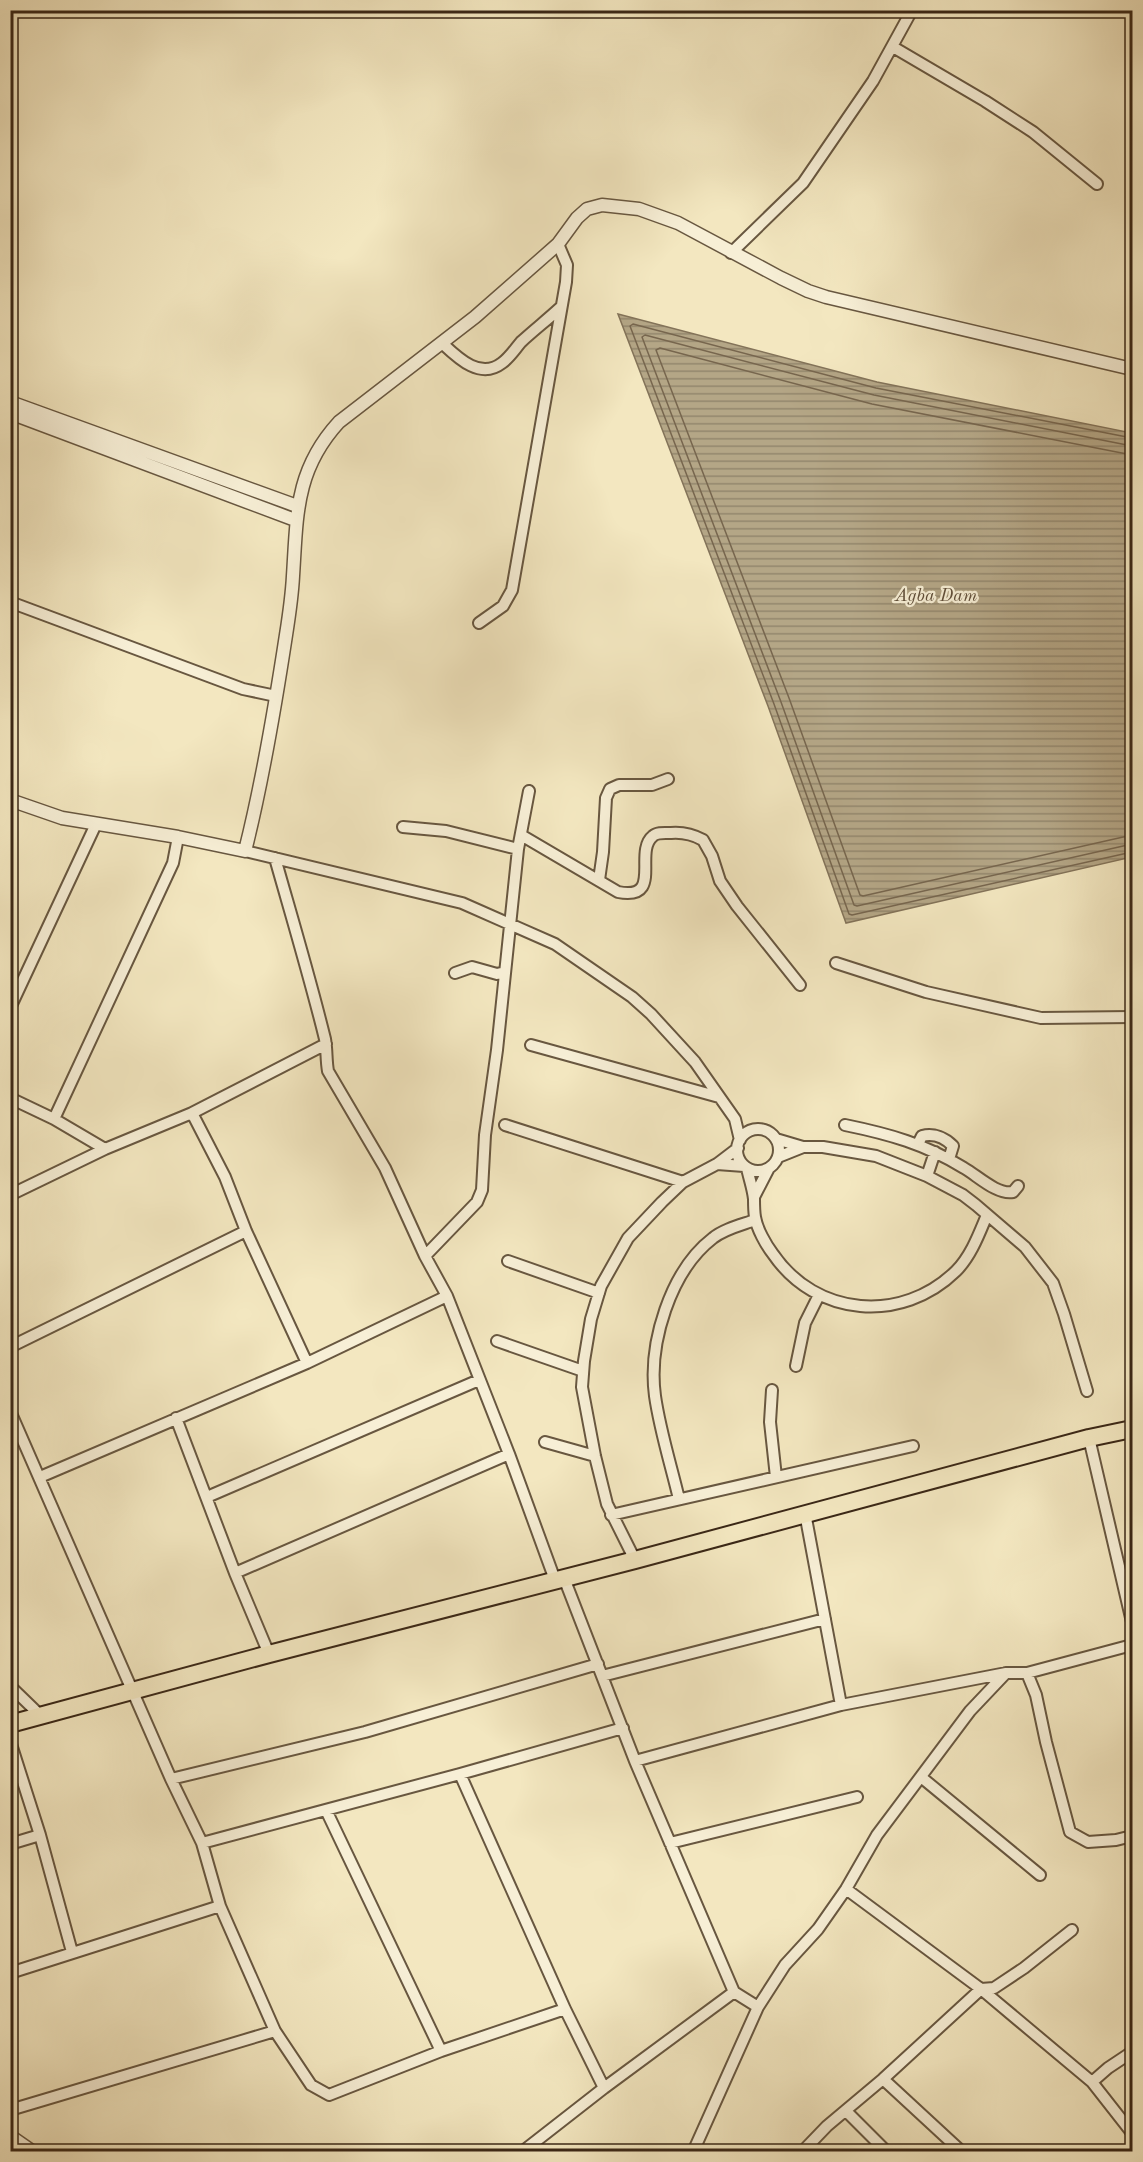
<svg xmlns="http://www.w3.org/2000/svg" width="1143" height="2162" viewBox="0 0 1143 2162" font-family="'Old Standard TT',serif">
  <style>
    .water { fill: url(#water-rules); stroke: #837359; stroke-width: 1.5 }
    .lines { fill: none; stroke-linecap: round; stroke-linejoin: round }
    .shore { stroke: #77664e; stroke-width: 1.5 }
    .minor-casing { stroke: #685740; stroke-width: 14 }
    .tertiary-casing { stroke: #685740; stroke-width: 15 }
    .primary-casing { stroke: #3a2716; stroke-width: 20 }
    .minor { stroke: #f7efd6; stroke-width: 10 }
    .tertiary { stroke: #f7efd6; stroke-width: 12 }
    .primary { stroke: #f3e7c0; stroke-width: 16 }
    .labels { text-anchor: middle; stroke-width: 4.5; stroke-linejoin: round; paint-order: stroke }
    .water-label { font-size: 18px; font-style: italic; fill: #5f4d38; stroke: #f7efd6 }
  </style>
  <defs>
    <pattern id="water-rules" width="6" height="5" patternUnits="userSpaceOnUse" patternTransform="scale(1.5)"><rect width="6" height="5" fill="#b4a686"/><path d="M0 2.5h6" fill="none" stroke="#93876d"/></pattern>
  </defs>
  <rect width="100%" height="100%" fill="#f3e7c0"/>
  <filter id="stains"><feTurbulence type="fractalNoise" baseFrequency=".00333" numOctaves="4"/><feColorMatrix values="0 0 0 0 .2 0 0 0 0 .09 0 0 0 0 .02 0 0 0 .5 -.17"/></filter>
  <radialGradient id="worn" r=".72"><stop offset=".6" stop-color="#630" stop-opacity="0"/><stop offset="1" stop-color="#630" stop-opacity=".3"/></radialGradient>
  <!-- water -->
  <path class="water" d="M618,314L877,382L1132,433V857L846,923L768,706Z"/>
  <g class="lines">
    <!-- shore -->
    <path class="shore" d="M1132,438L876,388L633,324L630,326L774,704L849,914L852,915L1132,852
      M1132,446L874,395L645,335L642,337L781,702L854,905L857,906L1132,844
      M1132,455L872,404L660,348L656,350L789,698L860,895L863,896L1132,835"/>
    <defs>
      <path id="minor" d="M893,47L985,101L1033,132L1097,184
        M731,253L803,183L873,81L912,10
        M442,343C458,358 480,380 502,363C510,357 515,349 521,342C534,330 547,320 560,308
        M10,602L243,689L276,696
        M479,623L503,606L512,590L566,282L567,265L558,244
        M403,827L446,831L518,849
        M521,835L618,892C664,901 633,852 653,836C657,832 665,833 671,833C683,832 692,834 703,840L712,856L720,881L737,906L800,985
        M245,851L462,903L555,944L632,997L651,1014L695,1062L735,1119L740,1140
        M275,858C292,918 310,978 325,1039C327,1050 326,1060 328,1071L385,1168L425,1256L447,1296L509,1454L555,1580
        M599,880L603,852L606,798L610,789L619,785H652L668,779
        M836,963L926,992L1041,1018L1132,1017
        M455,973L472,967L497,974L505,972
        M10,1008L96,824
        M531,1045L719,1097
        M10,1098L54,1119L105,1149
        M192,1113L225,1177L246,1231L307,1363
        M54,1119L173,863L178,837
        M505,1125L683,1182
        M845,1125C889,1134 925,1144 964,1168C978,1176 997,1195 1013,1192L1018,1186
        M737 1150a21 21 0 1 1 42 0a21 21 0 1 1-42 0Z
        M776,1139L803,1147H823L876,1156L927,1176L963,1195L976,1205L1025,1247L1053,1283L1064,1314L1087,1391
        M918,1144L922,1136C934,1133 945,1138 953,1146L949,1159
        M778,1157L803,1147
        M717,1164L744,1166
        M747,1168C749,1178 753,1189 754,1199C754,1205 754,1211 755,1217C757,1229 766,1245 773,1254C816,1317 902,1324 956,1271C971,1256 979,1234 987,1215
        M927,1176L935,1152
        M10,1195L105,1149L192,1113L326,1044
        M754,1197L769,1168
        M425,1256L477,1202L482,1190L485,1135L497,1050L518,849L529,791
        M508,1261L599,1293
        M497,1341L583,1371
        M10,1347L246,1231
        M796,1366L805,1323L819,1295
        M772,1390L770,1422L776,1477
        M10,1411L171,1779L202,1843L220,1906L275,2031L311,2085L329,2095L441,2051L565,2009
        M176,1418L235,1573L269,1654
        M1089,1438L1132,1622
        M545,1442L595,1456
        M40,1477L307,1363L447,1296
        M207,1497L479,1380
        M679,1499C671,1465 660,1431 655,1396C648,1344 670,1271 713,1238C724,1229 741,1225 755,1220
        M805,1513L841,1705
        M611,1515L913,1446
        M635,1560L607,1504L595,1456L582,1387L584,1361L591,1319L601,1286L628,1238L662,1202L683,1182L717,1164L738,1148
        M235,1573L509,1454
        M564,1578L635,1761L734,1992L758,2007L693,2152
        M1027,1673L1036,1695L1046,1742L1070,1832L1088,1842L1116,1840L1132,1836
        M602,1676L825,1619
        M10,1686L42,1717
        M10,1741L40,1835L72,1952
        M635,1761L841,1705L1006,1673H1027L1132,1645
        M460,1774L565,2009L604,2088
        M921,1777L1040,1875
        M171,1779L365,1732L598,1664
        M326,1810L441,2051
        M202,1843L460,1774L623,1728
        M670,1843L857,1797
        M10,1844L40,1835
        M846,1889L981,1989L1092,2082L1132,2133
        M10,1973L220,1906
        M758,2007L785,1965L818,1929L846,1889L877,1835L970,1711L1006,1673
        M883,2079L962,2152
        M1092,2082L1108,2068L1132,2052
        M10,2110L275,2031
        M846,2111L887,2152
        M522,2152L604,2088L734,1992
        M802,2152L827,2126L883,2079L981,1989L994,1988L1024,1968L1072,1930"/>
      <path id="tertiary" d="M10,402L297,506
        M10,413L295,520
        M10,800L62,818L178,837L245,851C263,780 275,707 286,635C289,616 292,595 293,576C297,515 295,470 339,422L475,317L558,244L577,218L587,209L602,205L639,209L678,223L781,278L808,291L826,297L1132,369
        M10,2136L33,2152"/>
      <path id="primary" d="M10,1724L269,1654L635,1560L1089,1438L1132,1429"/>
    </defs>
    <!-- minor casing -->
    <use href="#minor" class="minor-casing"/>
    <!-- tertiary casing -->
    <use href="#tertiary" class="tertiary-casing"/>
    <!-- primary casing -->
    <use href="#primary" class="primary-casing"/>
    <!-- minor -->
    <use href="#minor" class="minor"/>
    <!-- tertiary -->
    <use href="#tertiary" class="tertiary"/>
    <!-- primary -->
    <use href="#primary" class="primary"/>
  </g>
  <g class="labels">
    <!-- water labels -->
    <g class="water-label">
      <text x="936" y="601">Agba Dam</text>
    </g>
  </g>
  <!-- margin -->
  <rect width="1143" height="2162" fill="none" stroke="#f3e7c0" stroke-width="36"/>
  <rect x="12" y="12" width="1119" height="2138" fill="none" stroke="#3a2716" stroke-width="3"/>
  <rect x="18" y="18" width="1107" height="2126" fill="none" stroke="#3a2716" stroke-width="1.5"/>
  <rect width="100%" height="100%" filter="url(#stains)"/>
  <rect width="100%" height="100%" fill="url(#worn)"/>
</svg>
